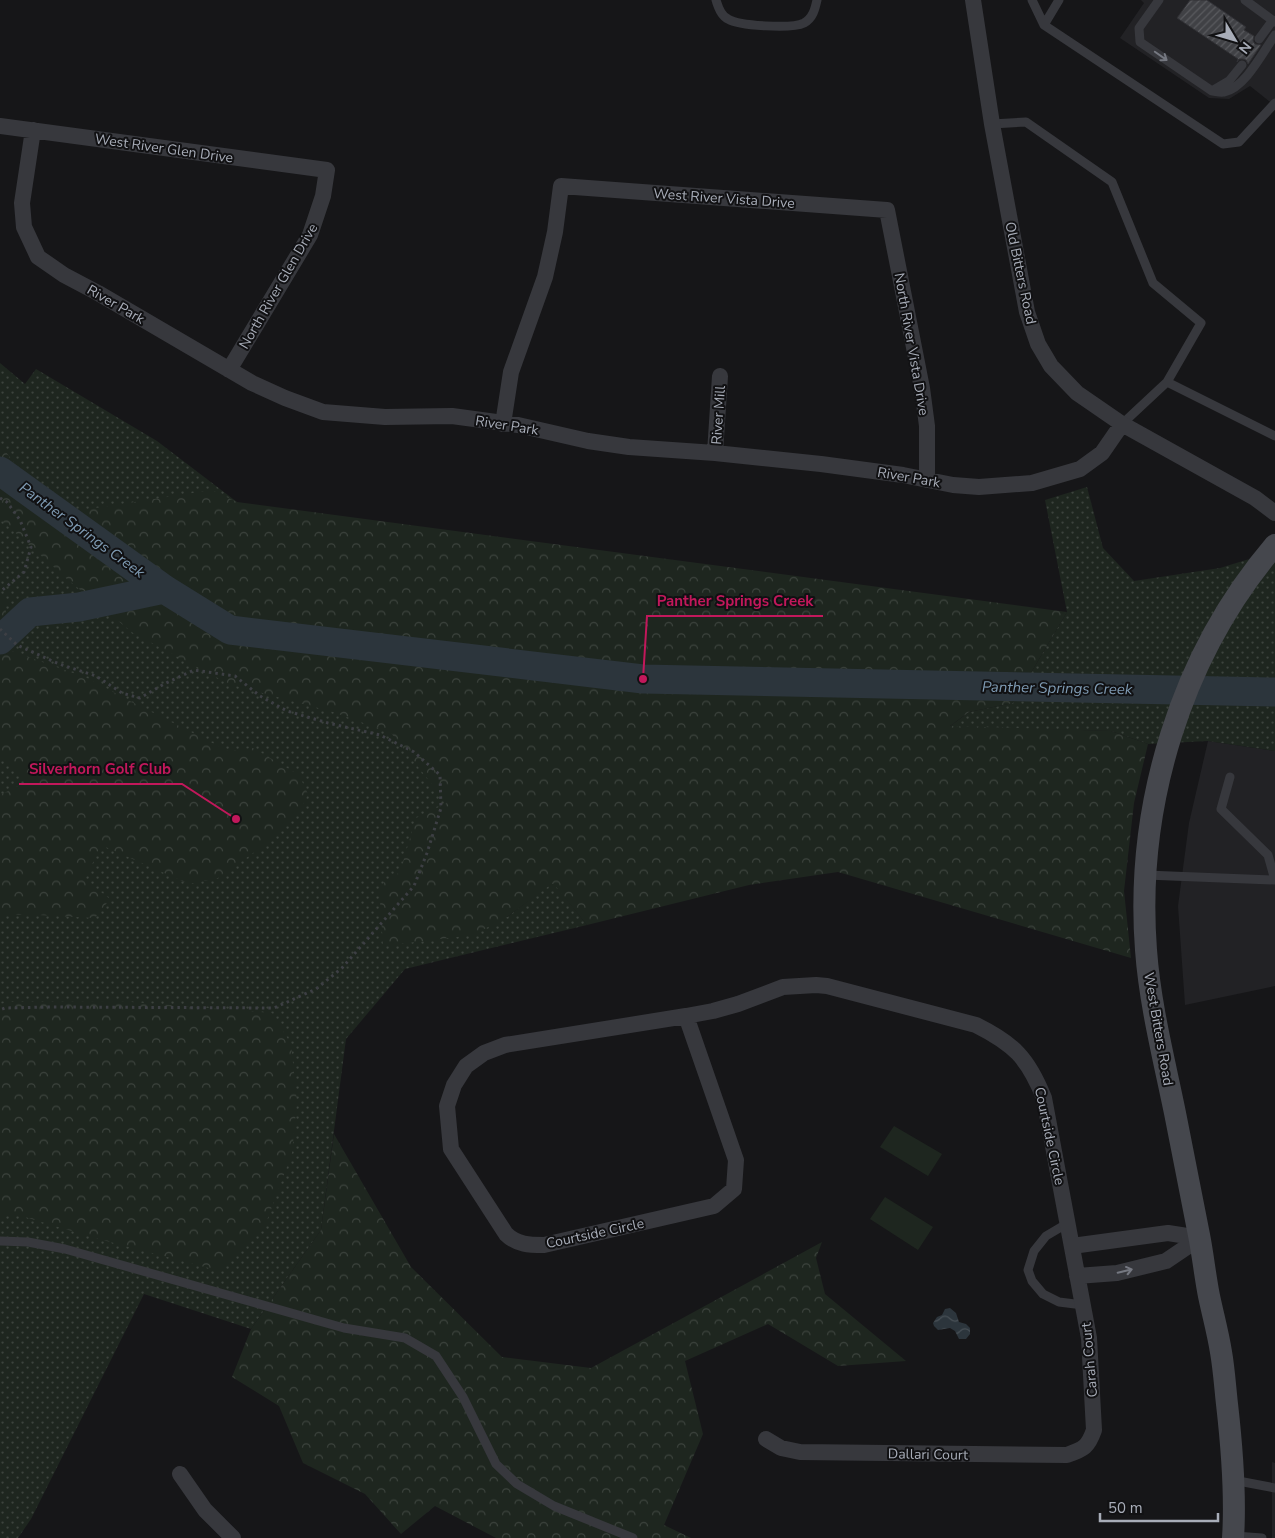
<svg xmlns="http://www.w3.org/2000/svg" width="1275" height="1538" viewBox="0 0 1275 1538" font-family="'Nunito Sans',sans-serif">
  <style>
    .built { fill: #222225 }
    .green { fill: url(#green-dots) }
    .forest { fill: url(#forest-crowns) }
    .pitch { fill: #1e261f }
    .water { fill: url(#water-waves) }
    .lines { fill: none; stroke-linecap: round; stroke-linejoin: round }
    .river { stroke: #2c353c; stroke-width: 29 }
    .building { fill: url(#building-hatch); stroke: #303034 }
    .path { stroke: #3d3f44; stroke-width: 3; stroke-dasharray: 2.5 4; stroke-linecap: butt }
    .service { stroke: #37383d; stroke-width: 9 }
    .minor { stroke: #37383d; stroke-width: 16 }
    .secondary { stroke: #45474d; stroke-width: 22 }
    .oneway { stroke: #757881 }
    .labels { text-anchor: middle; stroke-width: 4; stroke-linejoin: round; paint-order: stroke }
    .street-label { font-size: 14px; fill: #a8adb8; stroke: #111113 }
    .water-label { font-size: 15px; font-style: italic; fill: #7f9bb3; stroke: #111113 }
    .leader { fill: none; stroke: #c2185b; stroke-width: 2 }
    .callout-dot { fill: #c2185b; stroke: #111113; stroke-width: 2 }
    .callout-label { font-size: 15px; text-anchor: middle; font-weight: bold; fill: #c2185b; stroke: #111113; stroke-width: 4; stroke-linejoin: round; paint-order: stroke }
  </style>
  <defs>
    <pattern id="green-dots" width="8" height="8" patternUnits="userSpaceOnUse" patternTransform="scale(1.25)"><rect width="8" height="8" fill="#1e261f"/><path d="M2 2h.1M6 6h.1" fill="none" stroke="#3c433d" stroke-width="1.8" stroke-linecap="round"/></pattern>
    <pattern id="forest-crowns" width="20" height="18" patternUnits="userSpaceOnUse" patternTransform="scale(1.25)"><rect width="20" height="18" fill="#1e261f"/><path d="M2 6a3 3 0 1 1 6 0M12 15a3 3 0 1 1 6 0" fill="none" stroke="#3c433d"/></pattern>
    <pattern id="water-waves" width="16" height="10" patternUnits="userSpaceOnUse" patternTransform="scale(1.25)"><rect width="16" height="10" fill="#2c353c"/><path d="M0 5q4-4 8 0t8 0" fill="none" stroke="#485056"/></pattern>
    <pattern id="building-hatch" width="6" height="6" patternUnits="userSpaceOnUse" patternTransform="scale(1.25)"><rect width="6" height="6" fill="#404145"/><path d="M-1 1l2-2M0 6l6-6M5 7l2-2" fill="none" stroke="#595a5e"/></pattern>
  </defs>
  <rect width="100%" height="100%" fill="#161618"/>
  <!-- built -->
  <path class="built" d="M1141,0H1275V106L1250,86L1229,99L1209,98L1120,38L1144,3Z
    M1208,741L1275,751V986L1185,1005L1178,906L1189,823Z
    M1272,1462L1275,1463V1538H1272Z"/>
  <!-- green -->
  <path class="green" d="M0,363L25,384L36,369L157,441L237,502L475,744L507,917L553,882L587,925L405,969L346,1039L321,1230L251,1329L144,1294L31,1519L18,1538H0Z
    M1087,487L1103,548L1134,581L1220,568L1275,551V751L1208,741L1148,744L1111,731L949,727L969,712L1013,703L1067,612L1045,500Z"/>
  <!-- forest -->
  <path class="forest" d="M0,444L50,511L70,512L212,490L237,502L1067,612L1013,703L969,712L950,726L1111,731L1148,744L1134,803L1124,891L1131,958L838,872L749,885L587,925L553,883L507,917L473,935L383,946L379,886L400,872L416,818L447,803L391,733L333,712L229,684L133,633L67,579L0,519Z
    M0,598L5,600L9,650L87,678L132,702L228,751L253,748L299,775L308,794L300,811L270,841L218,878L189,884L101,845L85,880L110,899L95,918L37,915H0V795L28,781L0,758Z
    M119,1001L272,1013L291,1044L297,1101L292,1153L266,1223L243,1249L220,1271L95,1238L15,1214L0,1218V1004L10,1002Z
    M334,1134L411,1267L502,1357L591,1368L822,1242L816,1258L825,1294L906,1361L838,1366L768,1324L685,1361L703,1434L664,1525L691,1538H496L435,1506L401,1534L365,1494L303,1463L279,1406L232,1377L251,1329L321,1230Z"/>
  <!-- pitch -->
  <path class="pitch" d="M894,1126L942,1154L928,1176L880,1147Z
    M885,1197L933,1227L918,1250L870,1219Z"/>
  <!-- water -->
  <path class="water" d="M950,1308L956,1313L959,1322L966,1324L970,1328V1334L966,1339H959L955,1331L950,1328L938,1330L934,1326L933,1323L937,1317L942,1315L945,1309Z"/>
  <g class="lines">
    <!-- river -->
    <path class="river" d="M0,471L164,589L230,630L643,679L1275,692
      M0,640L30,612L79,607L164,589"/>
  </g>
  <!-- building -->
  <path class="building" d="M1190,0H1207L1246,27L1244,30L1254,36L1253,41L1255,44L1261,45L1248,64L1246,60L1243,59H1239L1237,62L1238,59L1177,18Z"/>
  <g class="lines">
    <!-- path -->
    <path class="path" d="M0,498L7,502L20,520L31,547L24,572L0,592
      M0,629L17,645L59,664L96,676L122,693L140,698L164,684L194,670L235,676L260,696L287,711L328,723L380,735L414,752L440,775L441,808L427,853L414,886L342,968L316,989L274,1008L49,1007L5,1008L0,1010"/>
    <!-- service -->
    <path class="service" d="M716,0C718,7 721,16 728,19C739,26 792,29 804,23C813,18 815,9 817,0
      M1032,0L1044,25L1223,144L1239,142L1275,103
      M1159,0L1139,28L1140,42L1212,91C1215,91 1220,93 1224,92C1245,88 1263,52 1275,35
      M1245,0L1275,22
      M1044,25L1059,0
      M1259,39L1273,20
      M1212,91L1229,81L1242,65
      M992,124L1026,122L1112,182L1153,283L1201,323L1167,382
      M1122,424L1167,382L1275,436
      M1230,777L1221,809L1268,855L1275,880
      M1146,875L1275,880
      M1068,1223L1046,1236L1034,1251L1028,1270L1032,1281L1043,1294L1059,1302L1083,1305
      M0,1241L28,1242L65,1249L344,1328L405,1338L436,1356L463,1397L496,1464L517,1484L554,1506L633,1538
      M1233,1480L1275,1488
      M1235,1536L1262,1538"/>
    <!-- minor -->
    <path class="minor" d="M973,0L992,124L1027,312L1038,344L1051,366L1077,393L1122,424L1255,498L1275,513
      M0,126L327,170L323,196L310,235L229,370
      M33,130L22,203L24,227L38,257L64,275L98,293L252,383L285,398L323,412L385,417L452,416L518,425L588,441L629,447L715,453L821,464L903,475L953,485L979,487L1032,483L1080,469L1102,453L1122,424
      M503,424L511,372L545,277L555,232L561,186L887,210L922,388L927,426V480
      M715,453L720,376
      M686,1016L713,1011L738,1004L783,987L816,985L827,986L976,1025C1014,1044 1028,1058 1044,1098L1089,1338L1094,1430C1088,1447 1084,1449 1067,1455L800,1452L781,1448L766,1439
      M686,1016L736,1160L734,1189L714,1206L544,1245C530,1245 517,1245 506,1234L451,1149L447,1106L454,1085L466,1066L484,1053L505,1045Z
      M1072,1246L1168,1233L1200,1238L1166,1261L1117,1273L1077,1276
      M180,1474L205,1510L233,1538"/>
    <!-- secondary -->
    <path class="secondary" d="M1233,1538C1236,1493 1232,1448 1227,1404C1225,1386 1224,1369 1221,1352C1218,1333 1213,1315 1209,1296C1205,1276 1203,1255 1199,1235C1191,1194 1183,1154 1175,1113C1164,1059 1150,1005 1146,950C1135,806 1181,655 1275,545"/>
  </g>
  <!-- one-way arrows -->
  <defs><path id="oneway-shaft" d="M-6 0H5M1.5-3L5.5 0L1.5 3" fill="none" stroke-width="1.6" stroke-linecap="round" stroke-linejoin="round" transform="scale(1.25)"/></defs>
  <g class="oneway">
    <use href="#oneway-shaft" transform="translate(1161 56) rotate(35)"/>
    <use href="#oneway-shaft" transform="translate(1125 1271) rotate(-13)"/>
  </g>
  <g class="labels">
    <!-- street labels -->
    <g class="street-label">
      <text transform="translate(164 148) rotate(8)" y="5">West River Glen Drive</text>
      <text transform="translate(724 198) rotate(4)" y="5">West River Vista Drive</text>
      <text transform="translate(1021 273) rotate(78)" y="5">Old Bitters Road</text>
      <text transform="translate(278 286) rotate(-60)" y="5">North River Glen Drive</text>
      <text transform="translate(116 304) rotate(30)" y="5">River Park</text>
      <text transform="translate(912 344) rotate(80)" y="5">North River Vista Drive</text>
      <text transform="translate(718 415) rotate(-86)" y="5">River Mill</text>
      <text transform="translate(507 425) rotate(9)" y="5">River Park</text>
      <text transform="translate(909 477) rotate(10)" y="5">River Park</text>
      <text transform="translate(1159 1029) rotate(80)" y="5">West Bitters Road</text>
      <text transform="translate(1050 1136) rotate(78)" y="5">Courtside Circle</text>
      <text transform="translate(595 1233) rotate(-12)" y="5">Courtside Circle</text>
      <text transform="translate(1089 1360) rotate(-95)" y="5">Carah Court</text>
      <text transform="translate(928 1454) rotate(1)" y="5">Dallari Court</text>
    </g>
    <!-- water labels -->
    <g class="water-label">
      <text transform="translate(82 530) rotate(36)" y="5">Panther Springs Creek</text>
      <text transform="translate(1057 688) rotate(1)" y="5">Panther Springs Creek</text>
    </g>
  </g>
  <!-- callouts -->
  <path class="leader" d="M643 679L647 616H823M236 819L182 784H19"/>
  <g class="callout-dot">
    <circle cx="643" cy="679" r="5"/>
    <circle cx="236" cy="819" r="5"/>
  </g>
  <g class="callout-label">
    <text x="735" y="606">Panther Springs Creek</text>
    <text x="100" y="774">Silverhorn Golf Club</text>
  </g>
  <!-- north arrow -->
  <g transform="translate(1235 40) rotate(128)" stroke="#111113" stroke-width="4" paint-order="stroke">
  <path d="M0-4L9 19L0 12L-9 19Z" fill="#a8adb8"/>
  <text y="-8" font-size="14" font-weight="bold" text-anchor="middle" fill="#a8adb8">N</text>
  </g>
  <!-- scale -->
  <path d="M1100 1513v8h118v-8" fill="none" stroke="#a8adb8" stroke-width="2.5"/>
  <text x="1108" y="1513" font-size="15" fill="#a8adb8" stroke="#111113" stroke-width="4" paint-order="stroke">50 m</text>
</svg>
